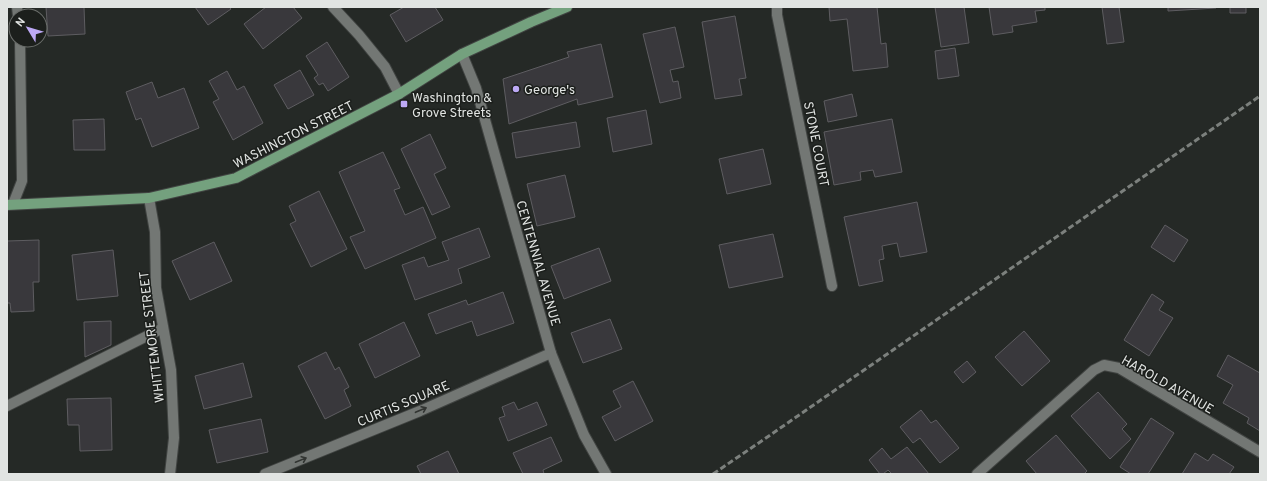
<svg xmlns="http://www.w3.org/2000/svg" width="1267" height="481" viewBox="0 0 1267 481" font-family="Overpass,sans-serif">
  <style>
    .building { fill: #39383c; stroke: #5e5d61 }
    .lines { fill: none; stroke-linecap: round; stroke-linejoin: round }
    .lane-casing { stroke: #414442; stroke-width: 12 }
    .street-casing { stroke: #414442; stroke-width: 12 }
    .secondary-casing { stroke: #414442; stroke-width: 12 }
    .primary-casing { stroke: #414442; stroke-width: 12 }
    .lane { stroke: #737774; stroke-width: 10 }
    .street { stroke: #737774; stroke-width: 10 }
    .secondary { stroke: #737774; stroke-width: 10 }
    .primary { stroke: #74a17e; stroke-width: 10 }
    .rail { stroke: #7c807d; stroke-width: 3; stroke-dasharray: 6 3; stroke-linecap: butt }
    .oneway { stroke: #323532 }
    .poi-dot { fill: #bda9f5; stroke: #1c1f1c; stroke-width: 1.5 }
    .labels { text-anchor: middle; stroke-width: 3; stroke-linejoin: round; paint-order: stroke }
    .poi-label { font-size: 13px; fill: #e1e4e2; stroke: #1c1f1c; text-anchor: start }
    .street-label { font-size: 13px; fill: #e1e4e2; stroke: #1c1f1c }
  </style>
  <rect width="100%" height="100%" fill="#252926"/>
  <!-- building -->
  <path class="building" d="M46,7H84L85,34L48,36Z
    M195,7H229L231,9L208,25Z
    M266,7H293L302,18L263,49L244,24Z
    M404,7H435L443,20L406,42L390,15Z
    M829,7H877L881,44L886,43L888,67L853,71L847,19L830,21Z
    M935,7H964L969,43L941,47Z
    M989,7H1045V10L1035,11L1037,22L1012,26L1013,32L993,35Z
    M1098,7H1119L1124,42L1107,44L1102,7Z
    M1168,7H1216V8L1168,11Z
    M1230,7H1246V13H1230Z
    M735,16L746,78L739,79L742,95L715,99L702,22Z
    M675,27L684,67L670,70L673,82L678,81L681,98L660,103L643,34Z
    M327,42L349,77L328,91L323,83L319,85L314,78L318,75L306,56Z
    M601,44L613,97L578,105L577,99L509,124L503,79L569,57L567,52Z
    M955,48L959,76L938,79L935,51Z
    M300,70L314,95L288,109L274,85Z
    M227,71L237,90L244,86L263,123L233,140L213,102L219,99L209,81Z
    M152,82L158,98L184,88L199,128L152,147L141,118L136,120L126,92Z
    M852,94L857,116L828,122L824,101Z
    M646,110L652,144L613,152L607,118Z
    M104,119L105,150H74L73,120Z
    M892,119L902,172L875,177L873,170L860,172L861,180L834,185L824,132Z
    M576,122L580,147L516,158L512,133Z
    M430,134L446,168L434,174L450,207L432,215L401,149Z
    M763,149L771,184L727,194L719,159Z
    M383,152L400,188L394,190L405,215L423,207L436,238L365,269L350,237L365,231L339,172Z
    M565,175L575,217L537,226L527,184Z
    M319,191L347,249L311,267L290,224L296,221L289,206Z
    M917,202L927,252L900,257L897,243L882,246L884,259L879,260L883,281L859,286L844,217Z
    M1165,225L1188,240L1174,262L1151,247Z
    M479,228L490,257L458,269L462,283L415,300L402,265L424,257L428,267L449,260L442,242Z
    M773,234L783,277L729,288L719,245Z
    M39,240V282H33L34,311L11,312L10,303H7V241Z
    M214,242L232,281L190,300L172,261Z
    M599,248L611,281L564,299L551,266Z
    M113,250L118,296L77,300L72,255Z
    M503,292L514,323L477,336L472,321L436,334L428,314L466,300L468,305Z
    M1152,294L1164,302L1159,310L1173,318L1149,356L1124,340Z
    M610,319L622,349L583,363L571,333Z
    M111,321V345L85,357L84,322Z
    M404,322L420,356L375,378L359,344Z
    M1024,331L1050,361L1022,386L995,357Z
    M326,352L335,370L339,367L349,387L344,390L351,406L325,419L298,366Z
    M1228,355L1260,373V431L1247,423L1249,418L1223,403L1233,385L1217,376Z
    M967,361L976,372L963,383L954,372Z
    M243,363L252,397L204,409L195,376Z
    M633,381L653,421L615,441L602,417L621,407L613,391Z
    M1098,392L1127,424L1122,429L1131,439L1110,459L1071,416Z
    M111,398L112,450L80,451L79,425H68L67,399Z
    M514,402L518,410L537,402L547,425L508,441L499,418L505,416L502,407Z
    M921,410L931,423L936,420L959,448L940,463L920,438L913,443L900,427Z
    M1151,418L1174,433L1148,474H1131L1120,467Z
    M261,419L268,452L217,463L209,430Z
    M1056,435L1087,471L1084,474H1037L1026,461Z
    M551,437L562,461L543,470L544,474H523L513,453Z
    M907,447L929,474H892L888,470L883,474H880L869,460L882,448L891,459Z
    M448,451L459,474H421L417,466Z
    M1195,453L1208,461L1213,454L1234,467L1229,474H1182Z"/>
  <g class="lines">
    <defs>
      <path id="lane" d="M7,406L163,328"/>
      <path id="street" d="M17,7L18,16
        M333,7L359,35L385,67L399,94
        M777,7V15L832,286
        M149,198L155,232L156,288L171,370L174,438L170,474
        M13,204L22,181L20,40
        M265,474L420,411L551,353
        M977,474L1094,370L1104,365L1119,368L1260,452"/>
      <path id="secondary" d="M462,54L476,88L551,353L584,435L606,474"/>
      <path id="primary" d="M7,205L149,198L236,178L399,94L462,54L531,22L567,7"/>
    </defs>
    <!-- lane casing -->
    <use href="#lane" class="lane-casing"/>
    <!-- street casing -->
    <use href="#street" class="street-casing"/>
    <!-- secondary casing -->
    <use href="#secondary" class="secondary-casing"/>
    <!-- primary casing -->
    <use href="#primary" class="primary-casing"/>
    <!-- lane -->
    <use href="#lane" class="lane"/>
    <!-- street -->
    <use href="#street" class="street"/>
    <!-- secondary -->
    <use href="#secondary" class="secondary"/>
    <!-- primary -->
    <use href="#primary" class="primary"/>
    <!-- rail -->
    <path class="rail" d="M713,474L763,440L1260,96"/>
  </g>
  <!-- one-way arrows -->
  <defs><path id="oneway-shaft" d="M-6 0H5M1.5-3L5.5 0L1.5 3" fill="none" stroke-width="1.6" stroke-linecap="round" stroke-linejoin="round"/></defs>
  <g class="oneway">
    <use href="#oneway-shaft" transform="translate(421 410) rotate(-23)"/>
    <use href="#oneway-shaft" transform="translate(301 460) rotate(-22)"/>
  </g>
  <!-- markers -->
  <g class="poi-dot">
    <circle cx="516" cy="89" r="4"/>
    <rect x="400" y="100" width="8" height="8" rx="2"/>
  </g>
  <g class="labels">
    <!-- poi labels -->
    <g class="poi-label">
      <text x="524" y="94">George's</text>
      <text x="412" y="102">Washington &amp;<tspan x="412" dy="15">Grove Streets</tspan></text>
    </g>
    <!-- street labels -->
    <g class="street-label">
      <text transform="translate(293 134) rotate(-27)" y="5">WASHINGTON STREET</text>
      <text transform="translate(817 144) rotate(79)" y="5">STONE COURT</text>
      <text transform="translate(539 263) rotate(74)" y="5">CENTENNIAL AVENUE</text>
      <text transform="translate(151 337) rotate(-97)" y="5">WHITTEMORE STREET</text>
      <text transform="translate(1168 384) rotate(30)" y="5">HAROLD AVENUE</text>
      <text transform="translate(403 403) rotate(-23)" y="5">CURTIS SQUARE</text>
    </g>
  </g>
  <!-- border -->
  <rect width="1267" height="481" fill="none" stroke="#e1e4e2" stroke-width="16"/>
  <!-- north arrow -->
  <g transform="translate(28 28) rotate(308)"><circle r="19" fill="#1c1f1c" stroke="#6b6e6b"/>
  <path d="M0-3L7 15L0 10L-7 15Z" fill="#bda9f5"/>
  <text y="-6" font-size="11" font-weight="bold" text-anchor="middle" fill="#e1e4e2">N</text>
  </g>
</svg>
